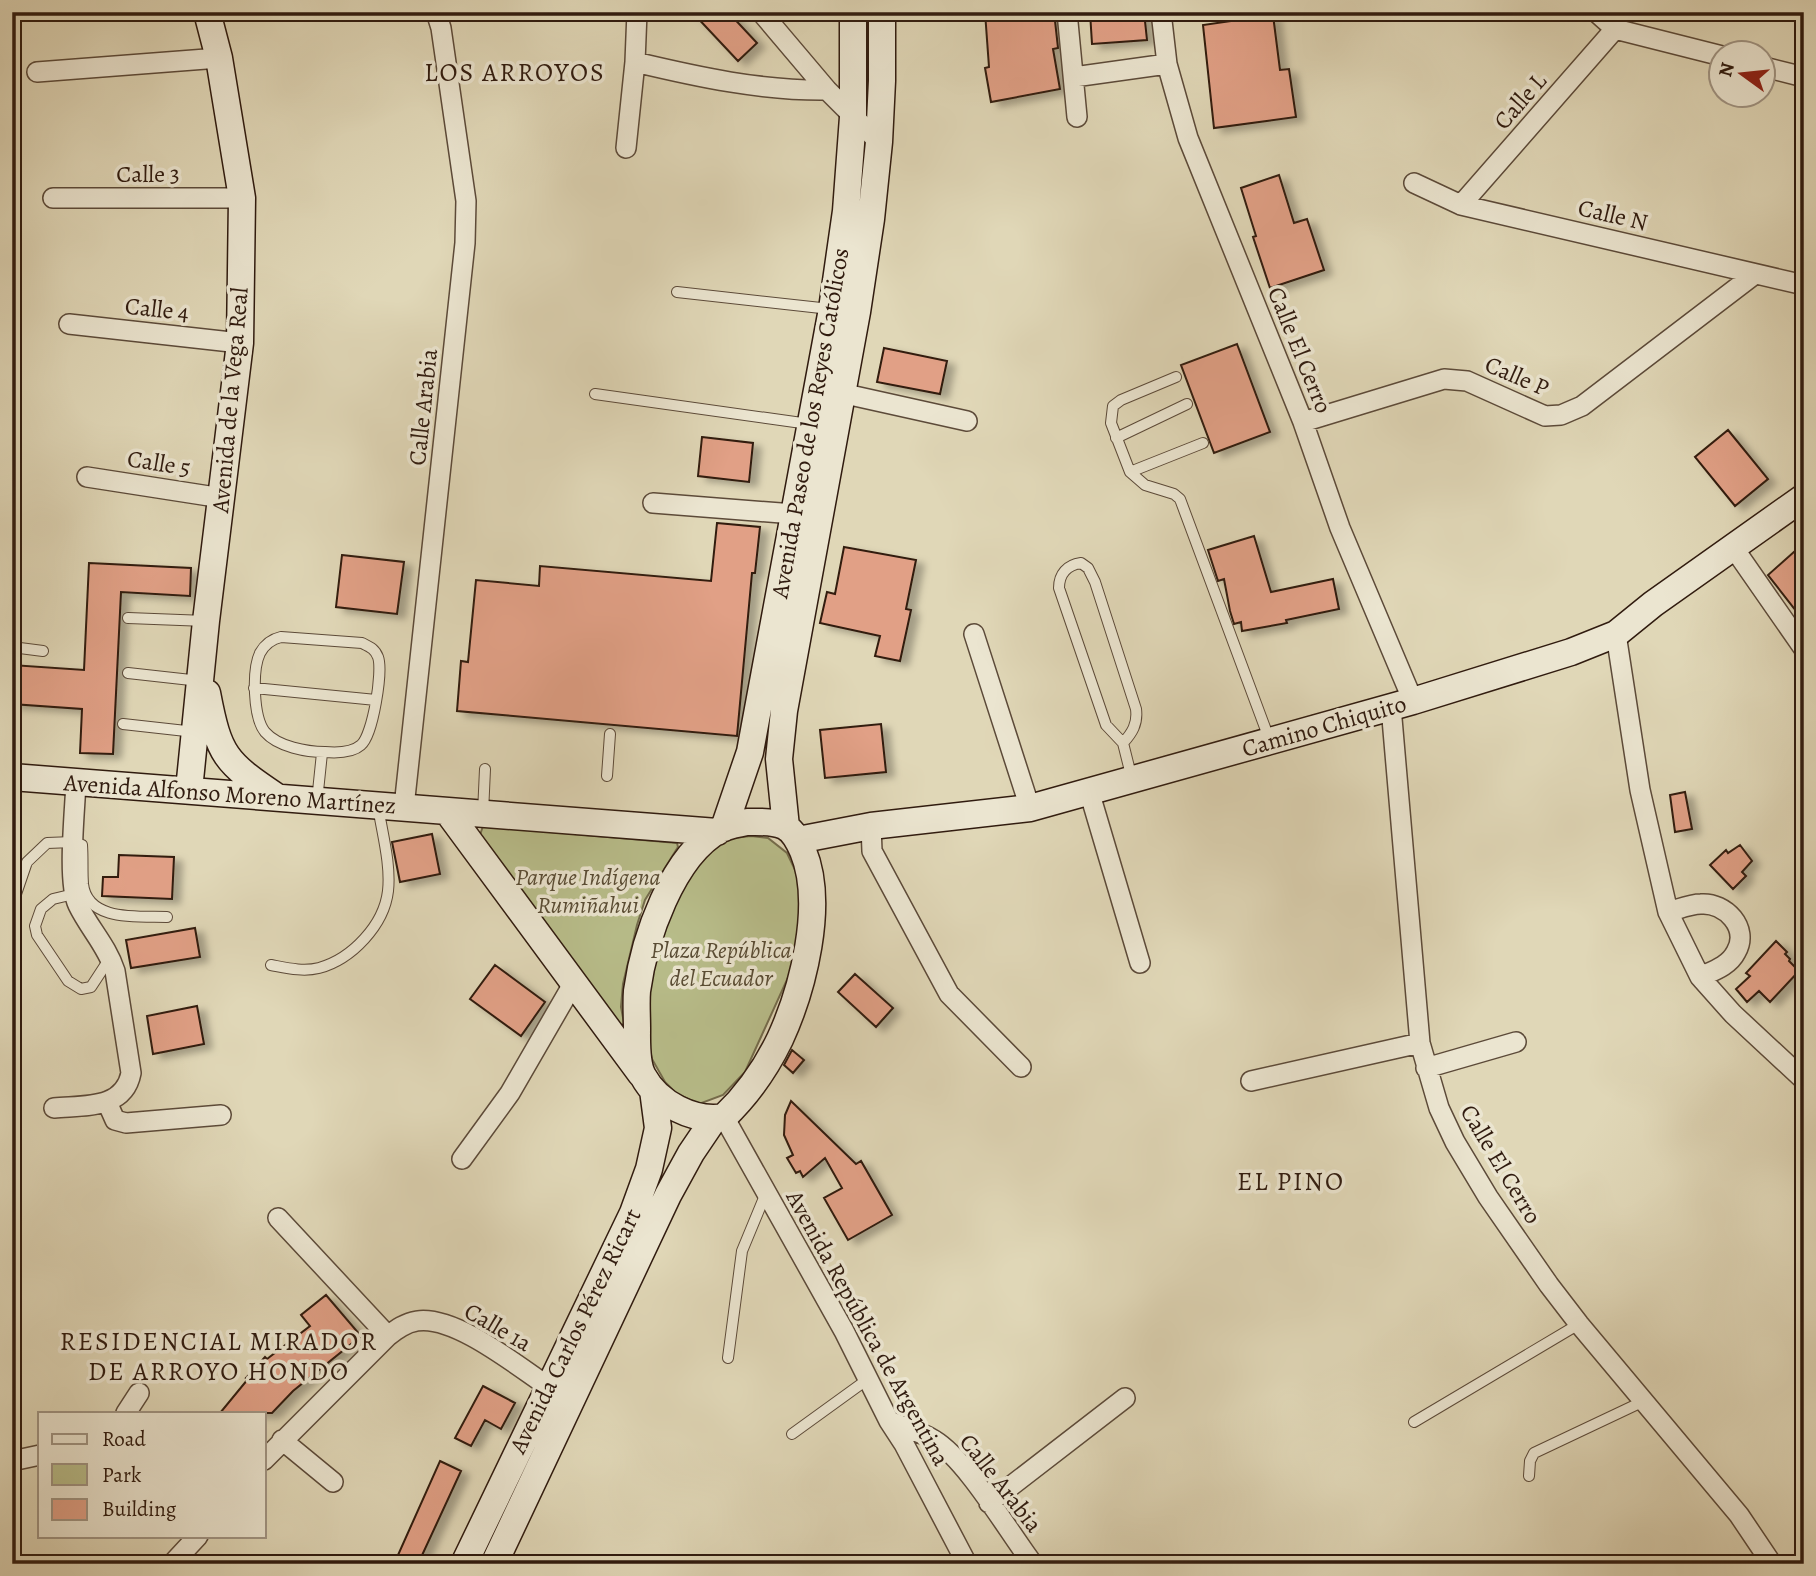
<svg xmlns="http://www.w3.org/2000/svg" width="1816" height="1576" viewBox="0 0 1816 1576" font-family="Alegreya,serif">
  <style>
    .green { fill: #b8bd8a; stroke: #746c4c; stroke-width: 2 }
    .building { fill: #e1a086; stroke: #301b0f; stroke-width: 2; filter: url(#shadow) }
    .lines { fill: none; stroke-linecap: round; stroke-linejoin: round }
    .lane-casing { stroke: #5c4a39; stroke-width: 12 }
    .street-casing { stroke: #5c4a39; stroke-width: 22 }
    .secondary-casing { stroke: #301b0f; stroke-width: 29 }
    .lane { stroke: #ebe5d0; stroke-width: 10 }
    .street { stroke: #ebe5d0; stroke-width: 19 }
    .secondary { stroke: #ebe5d0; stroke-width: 26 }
    .labels { text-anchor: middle; stroke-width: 7; stroke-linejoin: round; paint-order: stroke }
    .street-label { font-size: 24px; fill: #301b0f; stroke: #ebe5d0 }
    .park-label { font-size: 24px; font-style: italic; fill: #594c34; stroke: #ebe5d0 }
    .neighbourhood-label { font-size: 26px; letter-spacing: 2px; fill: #301b0f; stroke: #ebe5d0 }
  </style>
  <defs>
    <filter id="shadow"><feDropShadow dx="8" dy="4.5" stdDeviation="3.5" flood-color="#0004"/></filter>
  </defs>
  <rect width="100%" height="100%" fill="#e0d7b7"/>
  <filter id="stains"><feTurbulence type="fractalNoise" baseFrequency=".00286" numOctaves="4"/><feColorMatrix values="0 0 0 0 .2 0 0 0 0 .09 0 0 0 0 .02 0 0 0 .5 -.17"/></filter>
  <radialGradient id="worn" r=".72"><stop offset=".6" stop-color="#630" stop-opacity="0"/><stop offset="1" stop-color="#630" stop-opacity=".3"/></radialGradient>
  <!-- green -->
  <path class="green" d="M483,826L677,843L678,847L645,900L637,925L623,984L621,1007L624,1023L620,1028L479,838Z
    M751,836L768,838L787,853L797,874L802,897L799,936L791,971L745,1072L723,1095L699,1104L677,1094L665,1082L652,1059L644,1024L657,943L693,868L712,848L733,838Z"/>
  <!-- building -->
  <path class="building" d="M692,12H728L757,43L738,61Z
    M985,12H1054L1058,48L1053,49L1060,89L991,102L985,68L989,67Z
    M1090,12H1144L1147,40L1092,44Z
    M1273,15L1280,70L1289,69L1296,117L1214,128L1203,25Z
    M1279,175L1294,223L1307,219L1324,270L1270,288L1253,237L1256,236L1241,188Z
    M1237,344L1270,432L1214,453L1181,365Z
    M884,348L947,361L940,394L877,382Z
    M1728,430L1768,479L1735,506L1695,457Z
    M702,437L753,443L749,482L698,476Z
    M717,523L760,527L755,573H752L737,736L457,711L461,661L468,662L476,580L539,586L540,566L711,581Z
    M1254,536L1271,592L1333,579L1339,609L1286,620L1287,623L1242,631L1241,622L1234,624L1230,611L1224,579L1218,581L1208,550Z
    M1804,543V621L1768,575Z
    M844,547L916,560L906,609L911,610L900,661L875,656L880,636L820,623L827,592L835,594Z
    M342,555L404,562L397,614L336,607Z
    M89,563L191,568L190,596L121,592L113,754L80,753L82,709L12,704V665L84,670Z
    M881,724L886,772L825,778L820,730Z
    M1685,792L1692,829L1675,832L1670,795Z
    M432,834L440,874L400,882L392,842Z
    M1740,845L1752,861L1742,872L1746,876L1733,889L1710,865L1726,850L1728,853Z
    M119,855L174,857L172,899L102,896L103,877H118Z
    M195,928L200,957L131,968L126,940Z
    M1776,941L1787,952L1785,954L1790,959L1789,961L1799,971L1770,1002L1759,991L1747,1002L1736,989L1750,976L1746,973Z
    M495,965L545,1002L521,1036L470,999Z
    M855,974L893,1008L876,1027L838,992Z
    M197,1006L204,1044L153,1054L147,1016Z
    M792,1050L804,1060L793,1073L784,1065Z
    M791,1101L856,1164L861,1161L892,1215L848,1240L824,1198L842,1188L825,1158L803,1177L800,1171L796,1173L787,1158L793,1155L784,1135L785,1115Z
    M326,1295L361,1336L293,1391L272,1413H220L248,1379L246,1378L265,1357L267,1359L310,1326L301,1315Z
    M483,1386L515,1403L501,1429L485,1420L471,1446L455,1438Z
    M440,1461L461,1471L418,1564H394Z"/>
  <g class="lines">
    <defs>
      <path id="lane" d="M677,292L830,309
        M1176,377L1121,400L1113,406L1111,423L1130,472L1145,485L1174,494L1180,499L1270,741
        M595,394L809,424
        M1116,438L1187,404
        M1130,472L1203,443
        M128,618L206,621
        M281,637L362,643C370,647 375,649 378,657C383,671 373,735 361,745C352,753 337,753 325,752C307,752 278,747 265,732C253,717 252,670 260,653C265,644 272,639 281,637Z
        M12,647L43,651
        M128,673L200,681
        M254,688L376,700
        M123,724L195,732
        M1123,743C1132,733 1138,724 1136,709L1095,582L1088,568L1081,563C1067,565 1059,574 1059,588L1106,725L1123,743L1132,779
        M607,776L610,734
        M317,801L322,753
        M483,813L485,769
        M74,894L53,899L41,909L35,926L37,935L68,981L81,989L91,987L110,958
        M12,899L15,897L27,862L47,843L73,842L82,845C83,858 82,871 83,884C87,922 139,916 167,917
        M271,965C287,968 303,972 319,968C352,959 384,925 388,891C391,864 382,833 378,806
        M728,1358L742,1251L766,1193
        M1414,1422L1579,1324
        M792,1434L868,1379
        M1529,1476L1530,1461L1534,1453L1644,1401"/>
      <path id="street" d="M761,12L827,90L879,142
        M1067,12L1077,117
        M1161,12L1167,64L1188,138L1303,422L1340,528L1413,701
        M1596,12L1615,29L1722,56
        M635,62C698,77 762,91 827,90
        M1764,67L1804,77
        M37,72L219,58
        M1074,77L1167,64
        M626,148L635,62L637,12
        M1414,183L1461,205L1804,285
        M53,198H242
        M1461,205L1615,29
        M69,324L240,343
        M841,393L967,421
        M1303,422L1444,379L1467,381L1545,416L1561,415L1582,406L1755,274
        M87,477L222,498
        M653,503L794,514
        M1733,547L1804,649
        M974,634L1030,808
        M1616,634L1640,790L1668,912L1700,977L1733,1014L1804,1080
        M1391,707L1420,1043L1439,1108L1455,1142L1488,1197L1549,1285L1579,1324L1739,1515L1772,1564
        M1089,791L1140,963
        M404,807L465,243L466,201L441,28L436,12
        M871,826L872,851L949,994L1021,1067
        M1668,912C1679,909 1690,904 1701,904C1725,902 1750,928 1736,952C1729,966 1713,971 1700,977
        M1426,1068L1516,1042
        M1251,1081L1420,1043
        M107,1102L115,1120L126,1123L221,1115
        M54,1108C83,1105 124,1110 131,1073L115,971C107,946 89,928 78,905C67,882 75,810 76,782
        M724,1117L844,1331L889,1421L904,1444L967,1564
        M462,1159L510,1093L573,984
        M278,1218L388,1336
        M126,1413L139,1393
        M889,1421C904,1427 921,1432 934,1440C967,1460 1008,1531 1033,1564
        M282,1440L333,1482
        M264,1460L388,1336C397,1329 405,1323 417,1321C455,1315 517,1366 549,1387
        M12,1461L40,1455
        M989,1503L1125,1398
        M172,1564L198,1536"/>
      <path id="secondary" d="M207,693C219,756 225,762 277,797
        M12,777L717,832
        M189,790L206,621L240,343L242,198L219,58L207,12
        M447,811L641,1074
        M747,822C759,822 773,821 784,826C793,830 799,842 803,851C825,904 803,989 780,1039C766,1068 748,1094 724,1117C694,1122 658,1104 643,1076C636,1064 637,1042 637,1029C637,1016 636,1003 637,991C644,940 672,855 721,829C729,825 739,824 747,822Z
        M786,827L779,759L784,711L857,312L871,219L879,142L882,81V12
        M724,828L750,752L832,309L846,211L853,117V12
        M798,840L871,826L1030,808L1413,701L1571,652L1616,634L1653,604L1804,497
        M464,1564L633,1213L649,1169L658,1128L653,1090
        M494,1564L668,1195L691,1153L714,1119"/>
    </defs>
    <!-- lane casing -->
    <use href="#lane" class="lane-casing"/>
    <!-- street casing -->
    <use href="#street" class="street-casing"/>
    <!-- secondary casing -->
    <use href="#secondary" class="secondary-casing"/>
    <!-- lane -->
    <use href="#lane" class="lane"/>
    <!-- street -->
    <use href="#street" class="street"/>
    <!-- secondary -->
    <use href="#secondary" class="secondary"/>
  </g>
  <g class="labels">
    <!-- street labels -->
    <g class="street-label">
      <text transform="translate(1520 101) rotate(-49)" y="8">Calle L</text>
      <text x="148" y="182">Calle 3</text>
      <text transform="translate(1613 215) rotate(13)" y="8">Calle N</text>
      <text transform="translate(157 309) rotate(6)" y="8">Calle 4</text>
      <text transform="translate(1300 350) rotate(68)" y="8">Calle El Cerro</text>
      <text transform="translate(1517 376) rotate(23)" y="8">Calle P</text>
      <text transform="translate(230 400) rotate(-85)" y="8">Avenida de la Vega Real</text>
      <text transform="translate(423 407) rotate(-84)" y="8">Calle Arabia</text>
      <text transform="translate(810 423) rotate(-80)" y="8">Avenida Paseo de los Reyes Católicos</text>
      <text transform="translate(159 463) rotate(9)" y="8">Calle 5</text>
      <text transform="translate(1324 726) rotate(-16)" y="8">Camino Chiquito</text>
      <text transform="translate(230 794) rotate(4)" y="8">Avenida Alfonso Moreno Martínez</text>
      <text transform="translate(1501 1164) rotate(59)" y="8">Calle El Cerro</text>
      <text transform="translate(498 1327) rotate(30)" y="8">Calle 1a</text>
      <text transform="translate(868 1328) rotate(61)" y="8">Avenida República de Argentina</text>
      <text transform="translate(575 1331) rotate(-64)" y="8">Avenida Carlos Pérez Ricart</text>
      <text transform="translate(1001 1483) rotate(52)" y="8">Calle Arabia</text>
    </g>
    <!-- park labels -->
    <g class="park-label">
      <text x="588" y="885">Parque Indígena<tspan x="588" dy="28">Rumiñahui</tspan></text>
      <text x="721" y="958">Plaza República<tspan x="721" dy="28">del Ecuador</tspan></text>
    </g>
    <!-- neighbourhood labels -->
    <g class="neighbourhood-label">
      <text x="515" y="81">LOS ARROYOS</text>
      <text x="1291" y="1190">EL PINO</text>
      <text x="219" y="1350">RESIDENCIAL MIRADOR<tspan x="219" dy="30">DE ARROYO HONDO</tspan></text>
    </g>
  </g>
  <!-- margin -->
  <rect width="1816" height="1576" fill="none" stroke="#e0d7b7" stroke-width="42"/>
  <rect x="14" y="14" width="1788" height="1548" fill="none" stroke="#301b0f" stroke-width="3.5"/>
  <rect x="21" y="21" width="1774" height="1534" fill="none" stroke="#301b0f" stroke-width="2"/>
  <!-- legend -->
  <rect x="38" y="1412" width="228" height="126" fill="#ebe5d0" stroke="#a09483" stroke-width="2"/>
  <rect x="52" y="1434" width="35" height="10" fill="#ebe5d0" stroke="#a09483" stroke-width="2"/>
  <text x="102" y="1446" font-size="21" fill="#301b0f">Road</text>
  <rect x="52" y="1464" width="35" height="21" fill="#b8bd8a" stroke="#a09483" stroke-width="2"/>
  <text x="102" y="1482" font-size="21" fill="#301b0f">Park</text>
  <rect x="52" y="1499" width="35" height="21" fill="#e1a086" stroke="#a09483" stroke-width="2"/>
  <text x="102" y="1516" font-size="21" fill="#301b0f">Building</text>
  <!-- north arrow -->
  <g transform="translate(1742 74) rotate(285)"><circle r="33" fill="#ebe5d0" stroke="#a09483" stroke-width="2"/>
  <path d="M0-5L12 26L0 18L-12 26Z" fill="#8f2418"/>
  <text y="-10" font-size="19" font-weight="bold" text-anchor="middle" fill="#301b0f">N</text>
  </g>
  <rect width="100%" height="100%" filter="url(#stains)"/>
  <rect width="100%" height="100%" fill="url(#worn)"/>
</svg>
